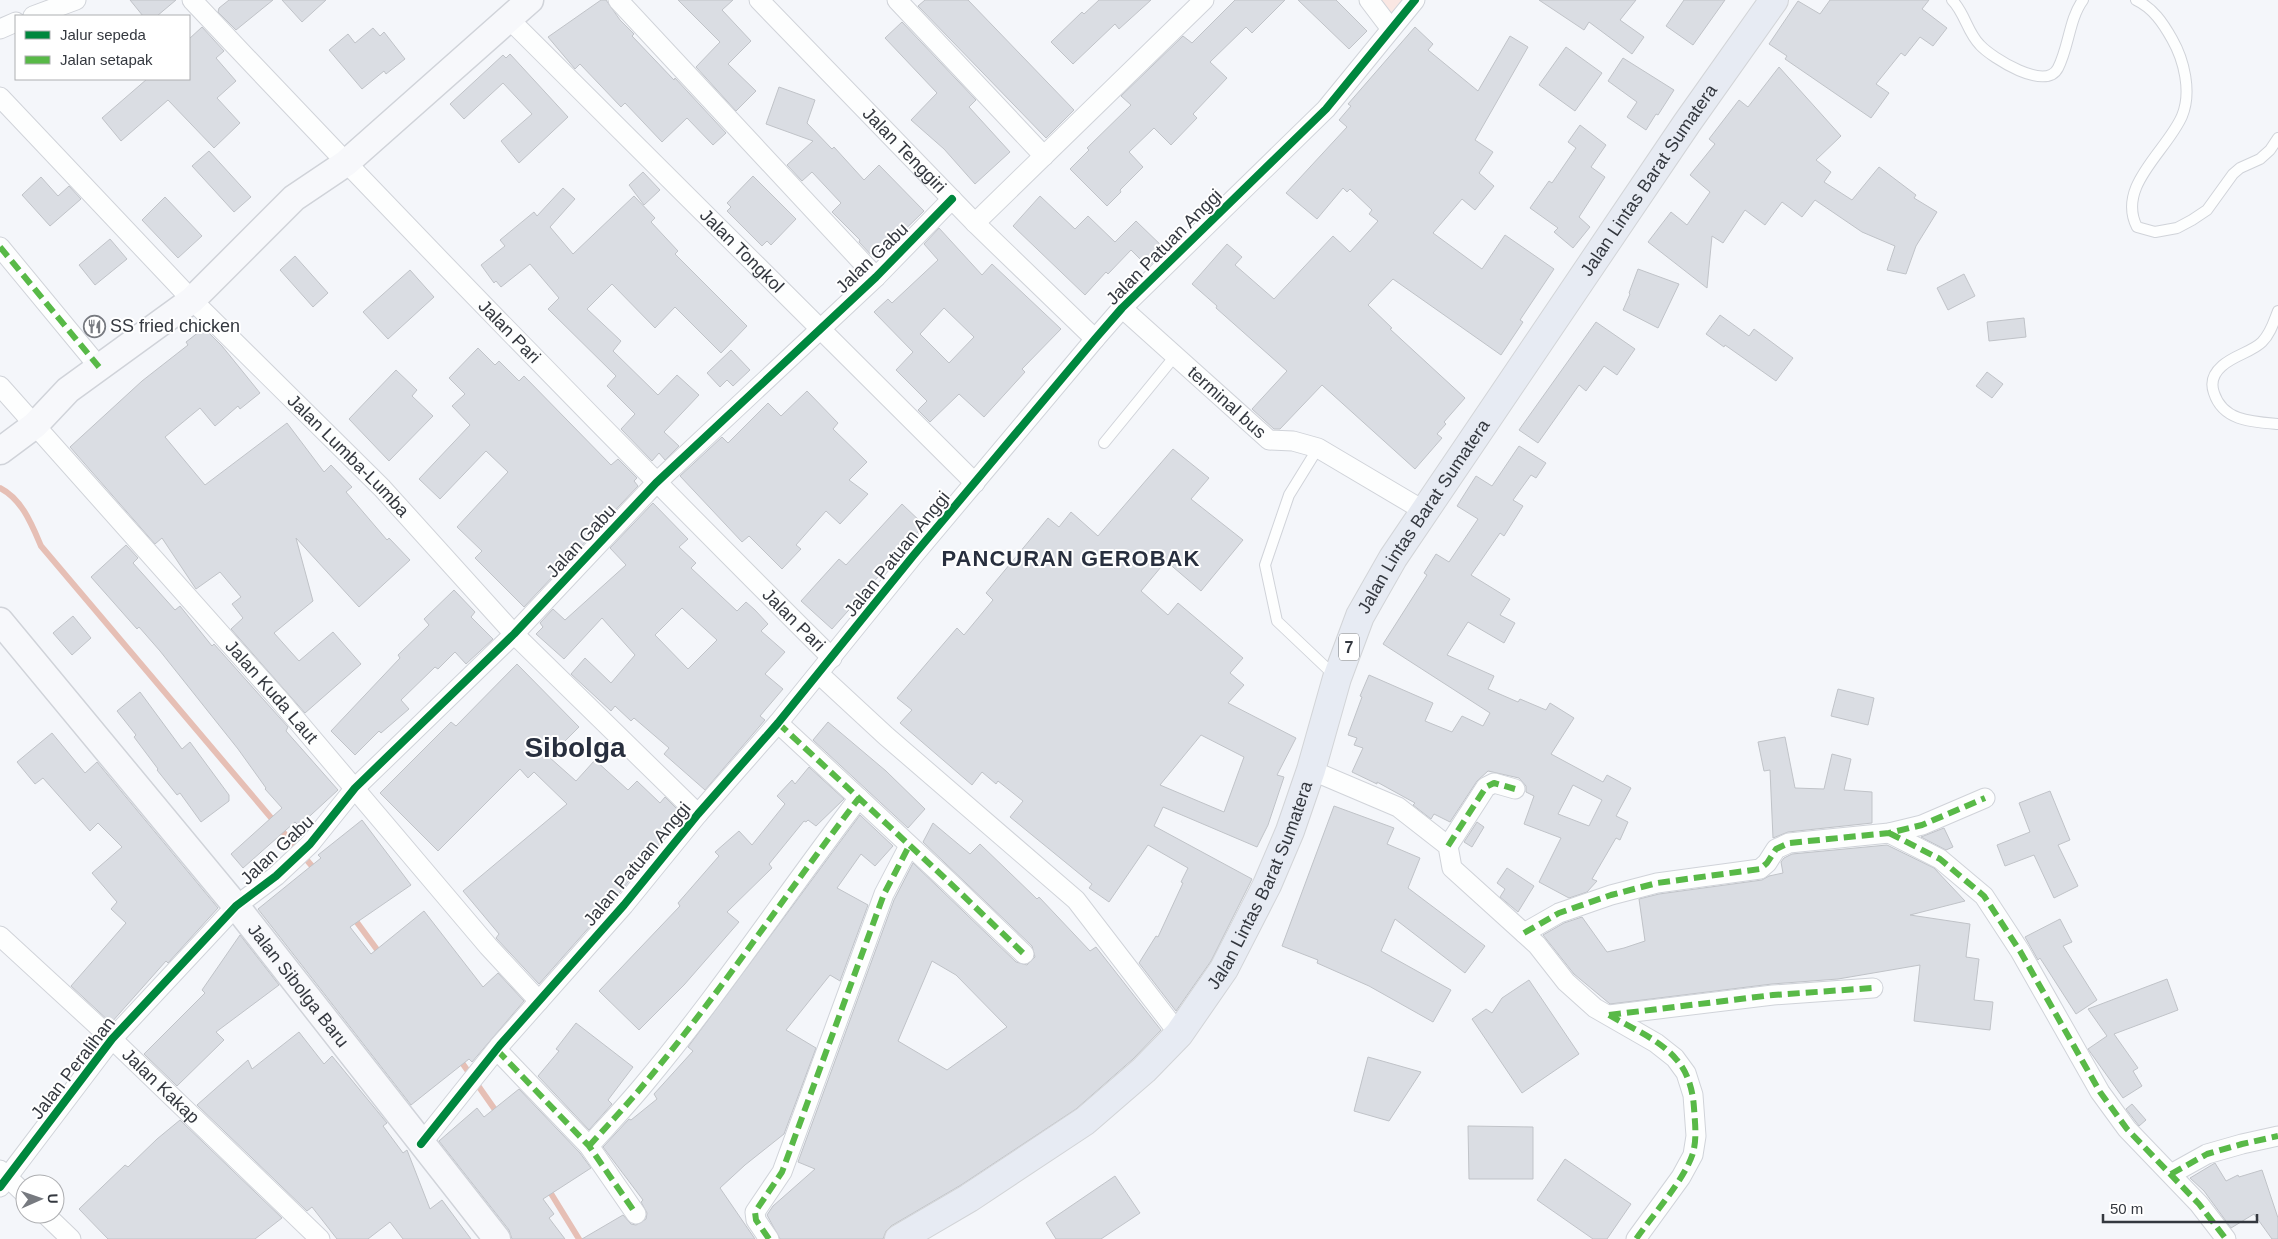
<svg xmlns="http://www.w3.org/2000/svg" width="2278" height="1239" viewBox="0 0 2278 1239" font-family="Arial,sans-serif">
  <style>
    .green { fill: #fae7e3 }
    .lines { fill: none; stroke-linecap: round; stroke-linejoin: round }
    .stream { stroke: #e6bfb5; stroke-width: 6 }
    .building { fill: #dadde3; stroke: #c0c3c8; fill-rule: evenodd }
    .lane-casing { stroke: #d0d3d9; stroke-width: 12 }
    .street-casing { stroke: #d0d3d9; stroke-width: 21 }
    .secondary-casing { stroke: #d0d3d9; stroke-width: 29 }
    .highway-casing { stroke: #d2d4d7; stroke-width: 30 }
    .lane { stroke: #fdfefe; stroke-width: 10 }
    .street { stroke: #fdfefe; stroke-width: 19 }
    .secondary { stroke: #f7f8fb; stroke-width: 26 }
    .highway { stroke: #e7ebf3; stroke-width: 28 }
    .quiet { stroke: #58b947; stroke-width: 6; stroke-dasharray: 12 6; stroke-linecap: butt }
    .cycleway-casing { stroke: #fff; stroke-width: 11 }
    .cycleway { stroke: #00873e; stroke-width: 8 }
    .labels { text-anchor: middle; stroke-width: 4; stroke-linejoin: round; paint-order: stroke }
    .shield { fill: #fff; stroke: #717479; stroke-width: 1 }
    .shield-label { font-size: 16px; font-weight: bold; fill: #34383f }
    .street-label { font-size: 18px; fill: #34383f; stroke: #fff }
    .poi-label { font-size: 18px; fill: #34383f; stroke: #fff; text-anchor: start }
    .district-label { font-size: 22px; font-weight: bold; letter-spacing: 1px; fill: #282f3e; stroke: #fff }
    .town-label { font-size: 28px; font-weight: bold; fill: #282f3e; stroke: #fff }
  </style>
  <rect width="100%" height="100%" fill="#f4f6fa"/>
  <!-- green -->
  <path class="green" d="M1369,0H1415L1391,29Z"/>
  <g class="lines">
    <!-- stream -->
    <path class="stream" d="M0,488C22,499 32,525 41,546L317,872
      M353,917L381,955
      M458,1057L498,1114
      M547,1187L579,1239"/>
  </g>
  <!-- building -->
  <path class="building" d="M130,0H176L157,16H143Z
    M229,0H273L236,30L218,12L219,8Z
    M282,0H326L302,22Z
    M601,0H606L620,20L634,34L632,36L674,80L675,78L726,133L713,145L687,118L662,142L625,103L621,107L580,64L575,69L548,37Z
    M678,0H733L722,10L751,41L728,64L756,91L736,111L696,67L720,42Z
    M925,0H968L1074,110L1046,138L918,6Z
    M1099,0H1151L1119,29L1115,24L1073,64L1051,42L1082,12L1084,14Z
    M1235,0H1285L1252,33L1246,27L1210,62L1227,78L1193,114L1197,118L1171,145L1154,128L1129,152L1143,167L1120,190L1121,192L1107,206L1070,169L1089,150L1087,148L1131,105L1121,96L1183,36L1192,43Z
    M1298,0H1336L1367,31L1349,49Z
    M1539,0H1636L1620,20L1644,37L1632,54L1589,22L1584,30Z
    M1684,0H1725L1693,45L1666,26Z
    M1830,0H1929L1922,9L1947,28L1933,46L1920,37L1905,56L1901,53L1876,84L1889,93L1871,118L1785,59L1787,56L1769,44L1798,1L1820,14Z
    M902,22L976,100L969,107L1010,152L975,184L944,149L911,120L937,93L885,38Z
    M202,27L224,51L216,58L236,81L217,98L240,123L214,148L168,100L121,141L102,118L147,79H189V39Z
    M1415,27L1433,44L1428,50L1478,91L1510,36L1528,47L1475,140L1493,152L1479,173L1494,186L1475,210L1462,199L1433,233L1482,269L1505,235L1554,269L1520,320L1523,322L1501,355L1393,279L1368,305L1392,328L1390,329L1465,398L1444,422L1446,424L1437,434L1442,438L1415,469L1322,385L1280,429H1274L1252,409L1287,371L1216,308L1217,306L1192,284L1227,244L1242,257L1235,265L1274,299L1333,236L1350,252L1378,221L1369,214L1372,210L1350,189L1347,192L1343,188L1317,219L1286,193L1347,127L1339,120L1351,106L1348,104Z
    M373,28L380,36L384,32L405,59L386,74L384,71L362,89L329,50L348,34L355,43Z
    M1566,47L1602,73L1575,111L1539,85Z
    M510,54L568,117L519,163L501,141L532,114L503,83L464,119L450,104L503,55L506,58Z
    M1623,58L1674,90L1658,115L1656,114L1646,130L1627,117L1637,102L1608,81Z
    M1779,67L1841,136L1816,160L1831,172L1824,182L1852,200L1879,167L1916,195L1914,198L1937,212L1916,246L1906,274L1887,270L1895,246L1862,232L1815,200L1802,217L1782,202L1765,225L1745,210L1723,243L1712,236L1707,288L1648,242L1671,212L1687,225L1710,192L1690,175L1715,144L1709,139L1739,100L1748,107Z
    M779,87L815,100L807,123L832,149L834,147L864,180L879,165L924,211L875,259L859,242L860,240L832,212L841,203L812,172L802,181L787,165L813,141L766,124Z
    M1580,125L1606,145L1591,167L1605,177L1579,217L1590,227L1573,248L1554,232L1558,228L1530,208L1549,181L1552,183L1576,148L1568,142Z
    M209,151L251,197L234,212L192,166Z
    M643,172L660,190L644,205L629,185Z
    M753,176L796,219L771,245L767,241L762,246L727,211L731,207L727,203Z
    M41,177L58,196L69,186L81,199L50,226L22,195Z
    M563,188L575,199L550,227L573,254L634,196L655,218L651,222L678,251L675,254L747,326L721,353L675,307L655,328L612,284L587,309L621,341L613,351L658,395L677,375L699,395L664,432L679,446L665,460L659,453L652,461L621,429L635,414L607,386L616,376L548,309L559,298L530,264L501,287L496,281L494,283L481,265L505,246L500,240L534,212L537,216Z
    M1040,196L1075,229L1088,216L1115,242L1136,221L1166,250L1148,267L1131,250L1108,274L1106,272L1085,295L1013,226Z
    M165,197L202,236L178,258L142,220Z
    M939,228L982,275L992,264L1061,329L1022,369L1025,372L984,417L959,394L930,422L918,410L927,401L896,370L913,352L874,312L888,299L892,303L938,260L924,244ZM944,308L974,337L949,363L920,334Z
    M110,239L127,259L95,285L79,265Z
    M295,256L328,293L313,307L280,270Z
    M1638,269L1679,284L1658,328L1623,310L1630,294L1629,293Z
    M410,270L434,297L388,339L363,312Z
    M1964,274L1975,296L1948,310L1937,288Z
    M1720,315L1749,336L1754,329L1793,358L1776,381L1725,345L1724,347L1706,334Z
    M2024,318L2026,337L1989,341L1987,322Z
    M1596,322L1635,349L1617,375L1604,366L1586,391L1579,385L1538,443L1519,430Z
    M204,328L222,346L260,393L240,409L238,406L215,426L200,408L165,437L205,485L287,423L324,472L331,465L352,487L346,492L387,540L389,538L410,560L359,607L296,538L313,601L274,633L299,661L333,632L361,664L305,713L231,629L243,618L232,604L241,597L220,572L196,589L162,538L155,544L70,447L142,381L188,345L186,342Z
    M478,348L495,365L499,361L519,381L524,376L611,465L618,459L637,478L634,481L638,486L524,607L475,558L482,551L457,527L508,472L486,451L440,499L419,479L470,425L452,406L465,394L449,378Z
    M731,350L750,370L733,386L727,380L720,387L707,373Z
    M396,370L417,390L412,396L433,416L389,461L349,419Z
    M1987,372L2003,384L1992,398L1976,386Z
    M807,391L838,423L833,429L867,462L849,480L868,494L840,524L826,511L796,545L801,549L782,569L749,536L742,542L680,476L722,437L728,443L768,403L781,416Z
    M1519,446L1546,463L1536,478L1531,475L1513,500L1523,506L1504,536L1500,533L1471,575L1510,599L1500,615L1515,623L1504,643L1468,622L1447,655L1494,676L1488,689L1518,702L1520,699L1546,710L1550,703L1574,718L1551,754L1603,782L1607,775L1631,788L1616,816L1628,822L1620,840L1616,838L1592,879L1597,881L1587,892L1569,898L1539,882L1561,838L1524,824L1534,796L1526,792V786L1519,778L1488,771L1477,781L1450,822L1434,814L1431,819L1413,805L1415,803L1377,782V784L1352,772L1363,748L1354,745L1357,738L1348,735L1362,697L1360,696L1369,675L1433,703L1425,721L1452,732L1462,716L1483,726L1490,713L1383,644L1427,575L1424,573L1436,554L1449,562L1478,519L1457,506L1476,476L1492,486ZM1573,785L1602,800L1589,826L1558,814Z
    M1173,449L1209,478L1191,499L1243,540L1201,591L1166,561L1141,591L1168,615L1178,603L1243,658L1230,673L1244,685L1228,703L1296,738L1277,775L1284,777L1268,825L1257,847L1163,807L1154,826L1252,879L1211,961L1176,1011L1139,963L1156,936L1158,937L1183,883L1181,882L1188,868L1148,845L1109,902L1089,888L1092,884L1010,817L1023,801L998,781L996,784L982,772L972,785L900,723L912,710L897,698L957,628L964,635L993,600L986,593L1048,518L1059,527L1071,512L1098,536ZM1201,735L1244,757L1224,812L1160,785Z
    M653,503L688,539L679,547L696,563L691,568L737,611L746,602L755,610L768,624L761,631L785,652L765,674L783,689L760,716L765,720L705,790L664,754L669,748L634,718L631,721L615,706L611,711L571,674L585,658L611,683L635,655L602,618L564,659L536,634L543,627L540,623L553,609L565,620L626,565L610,548ZM682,608L717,640L688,669L655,635Z
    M902,504L924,525L832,629L801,601L839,559L846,565Z
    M126,545L138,558L133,563L175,610L180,606L212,646L214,644L288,727L286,731L338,790L299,826L295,822L243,868L231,854L282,808L265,789L266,788L238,749L160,651L139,627L137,629L91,577Z
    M454,590L475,612L471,617L493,639L466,664L455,652L438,669L435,667L401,700L409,709L381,733L379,731L355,755L331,731L400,658L398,655L429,625L424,619Z
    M73,616L91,638L72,655L53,633Z
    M517,664L579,727L549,757L576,781L595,760L628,790L637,781L660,803L665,797L683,815L615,898L539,984L496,938L499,934L463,891L567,804L534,772L528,778L520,769L438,851L380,793L451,722L456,726Z
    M1838,689L1874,698L1868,725L1831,716Z
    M140,692L182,749L190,742L229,795V801L201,822L180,793L177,795L157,770L158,769L134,737L136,735L117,711Z
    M828,722L886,771L925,809L908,828L813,740Z
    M52,733L85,773L97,762L218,908L168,963L166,961L111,1023L71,986L126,923L111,909L117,902L92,873L122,847L98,823L90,831L43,778L35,784L17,762Z
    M1785,737L1795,788L1824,789L1832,754L1851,759L1844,790L1872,792V823L1788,832L1773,838L1770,770L1764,771L1758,742Z
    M809,767L844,799L816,826L808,820L806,822L804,821L769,864L772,868L727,912L739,922L684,985L639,1030L599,991L680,906L678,903L719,856L715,852L739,831L752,845L785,804L777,796L792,780L795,784Z
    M2050,791L2070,840L2058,845L2078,886L2054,898L2034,855L2005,866L1997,845L2030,832L2019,803Z
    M1334,806L1394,828L1387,844L1420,858L1408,888L1485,946L1465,973L1395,919L1381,951L1451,990L1433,1022L1369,986L1317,963L1318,960L1282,946Z
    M860,815L893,846L875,866L861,854L837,888L868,905L840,981L830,975L786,1030L816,1048L784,1134L745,1165L720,1188L755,1239H582L623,1215L631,1224L636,1225L646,1219L647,1213L641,1202L643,1200L603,1147L629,1119L631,1120L657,1099L654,1094L693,1051L688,1047Z
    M362,820L411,885L350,927L371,954L424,911L483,987L498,973L524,1001L472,1062L469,1059L411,1105L258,909L321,858L318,855Z
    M1477,822L1484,827L1472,847L1464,842Z
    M933,823L970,854L980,844L1037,899L1039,897L1090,951L1096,947L1161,1030L1133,1059L1076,1109L961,1185L891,1226L886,1231L883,1239H780L767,1215L773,1206L815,1169L798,1162L894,900L913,863L1016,962L1027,965L1035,957L1032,946L923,842ZM932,961L956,975L1007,1027L947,1070L898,1041Z
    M1944,828L1953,847L1946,850L1921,837Z
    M1887,845L1934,868L1965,901L1910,915L1970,924L1966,957L1979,959L1974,1000L1993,1002L1990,1030L1914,1021L1920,965L1838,979L1772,984L1610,1004L1574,974L1543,935L1564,923L1582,917L1607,952L1624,948L1645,941L1639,899L1659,894L1762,880L1769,876L1783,873L1781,862L1784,858L1792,854Z
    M1507,868L1534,886L1518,912L1500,897L1505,889L1497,883Z
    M2060,919L2072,942L2063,946L2097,1000L2076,1014L2040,958L2038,960L2025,937Z
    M240,935L279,985L216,1032L224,1040L177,1086L144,1054L205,993L202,990Z
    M2167,979L2178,1010L2114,1034L2138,1068L2133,1071L2142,1086L2123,1098L2088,1049L2107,1036L2088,1009Z
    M1529,980L1579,1054L1522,1093L1472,1019L1486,1009L1492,1013L1502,998Z
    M576,1023L633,1067L608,1100L612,1104L589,1130L538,1076L559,1051L556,1049Z
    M299,1032L324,1064L332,1056L387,1123L383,1126L403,1153L407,1150L430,1209L442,1200L471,1239H403L390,1222L368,1239H337L312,1207L307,1211L197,1105L248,1060L252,1069Z
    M1368,1057L1421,1072L1389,1121L1354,1111Z
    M519,1089L580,1153L591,1168L543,1199L554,1214L549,1218L565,1239H512L509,1230L439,1141L477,1108L484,1117Z
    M2132,1104L2146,1120L2139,1126L2126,1109Z
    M180,1120L282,1218L255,1239H108L79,1209L125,1165L128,1167L157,1139Z
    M1468,1126L1533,1127V1179H1469Z
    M1565,1159L1631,1204L1607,1239H1593L1537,1200Z
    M2215,1163L2226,1181L2238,1175L2239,1177L2262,1170L2278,1218V1239H2272L2254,1214L2231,1228L2204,1191L2190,1178Z
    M1115,1176L1140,1213L1101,1239H1056L1046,1223Z"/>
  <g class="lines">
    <defs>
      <path id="lane" d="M1952,0C1965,13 1967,32 1980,45C1992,58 2046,92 2058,68C2069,47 2069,19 2083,0
        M2136,0C2153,8 2163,23 2172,39C2184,60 2192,92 2182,116C2167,151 2116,186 2137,227L2155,232L2177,228L2192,220L2207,210L2233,174L2240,168L2260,159L2270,150L2278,138
        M2278,311C2274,321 2271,333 2262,342C2252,352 2234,355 2222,366C2214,373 2210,382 2214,393C2223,421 2252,422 2278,424
        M1104,443L1175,356
        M1318,448L1289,495L1265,565L1277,621L1335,676"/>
      <g id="street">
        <path id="s1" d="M192,0C402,223 615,442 832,658"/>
        <path d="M618,0L876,277"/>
        <path id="s2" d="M759,0L975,223L1095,339"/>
        <path d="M897,0L1044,156"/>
        <path d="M1369,0L1391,29"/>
        <path d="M33,16L76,0"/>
        <path id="s3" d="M508,18L975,483"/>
        <path d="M0,29L16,22"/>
        <path id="s4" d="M0,97L192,300L382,488L514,634L698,814"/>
        <path d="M975,223L1204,0"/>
        <path d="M0,247L99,367"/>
        <path id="s5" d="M1122,308L1269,440L1293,441L1318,448L1426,512"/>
        <path id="s6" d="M0,386L277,697L488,946L539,1001"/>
        <path d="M819,674L886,736L1076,900L1179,1034"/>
        <path d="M778,723L947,880L1024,954"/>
        <path d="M1311,770L1398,807L1448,846L1452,868L1537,945L1566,982L1595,1008L1656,1043L1675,1058L1686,1073L1693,1095L1696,1136L1693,1155L1681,1177L1636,1239"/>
        <path d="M1889,833L1940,859L1984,896L2020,951L2100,1092L2127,1129L2199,1204L2226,1239"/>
        <path d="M1448,846L1486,787L1494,783L1515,789"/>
        <path d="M1524,933L1559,913L1611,895L1657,883L1760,869L1767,863L1776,849L1789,843L1889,833L1922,825L1985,798"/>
        <path id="s7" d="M0,936L112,1039L320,1239"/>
        <path d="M1609,1015L1773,995L1873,988"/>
        <path d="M497,1050L589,1146L636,1214"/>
        <path d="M421,1144L500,1045L624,905L698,814L778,723L913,556L1095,339L1122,308L1326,109L1415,0"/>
        <path d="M589,1146C608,1125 627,1105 645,1083C721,992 787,892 859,798"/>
        <path d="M0,1170L25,1194"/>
        <path d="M2171,1174L2207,1154L2242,1144L2278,1136"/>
        <path d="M0,1187L112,1039L236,906L276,876L310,844L355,788L514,634L656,483L876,277L952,199"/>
        <path d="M45,1214L71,1239"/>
        <path d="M769,1239L756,1220L755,1212L782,1172L884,894L909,846"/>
      </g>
      <g id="secondary">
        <path d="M0,451L35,425L68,390L192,300L294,198L346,163L530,0"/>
        <path id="s8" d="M0,621L236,906L497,1239"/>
      </g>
      <g id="highway">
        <path id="s9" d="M899,1239L969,1198L1085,1121L1144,1070L1179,1034L1224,969L1267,885L1290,831L1311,770L1337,678L1360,616L1393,558L1687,123L1774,0"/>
      </g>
    </defs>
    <!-- lane casing -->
    <use href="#lane" class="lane-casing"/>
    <!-- street casing -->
    <use href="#street" class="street-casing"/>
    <!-- secondary casing -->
    <use href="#secondary" class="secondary-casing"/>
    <!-- highway casing -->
    <use href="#highway" class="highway-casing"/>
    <!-- lane -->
    <use href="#lane" class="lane"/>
    <!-- street -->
    <use href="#street" class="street"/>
    <!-- secondary -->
    <use href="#secondary" class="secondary"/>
    <!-- highway -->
    <use href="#highway" class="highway"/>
    <!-- quiet -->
    <path class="quiet" d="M0,247L99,367
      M778,723L947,880L1024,954
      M1889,833L1940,859L1984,896L2020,951L2100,1092L2127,1129L2199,1204L2226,1239
      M1448,846L1486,787L1494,783L1515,789
      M1524,933L1559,913L1611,895L1657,883L1760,869L1767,863L1776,849L1789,843L1889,833L1922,825L1985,798
      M1609,1015C1631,1028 1659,1039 1676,1059C1688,1072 1693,1091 1694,1108C1695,1123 1697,1138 1693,1153C1685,1179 1652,1216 1636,1239
      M1609,1015L1773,995L1873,988
      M497,1050L589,1146L636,1214
      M589,1146C608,1125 627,1105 645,1083C721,992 787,892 859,798
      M2171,1174L2207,1154L2242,1144L2278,1136
      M769,1239L756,1220L755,1212L782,1172L884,894L909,846"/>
    <defs>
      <path id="cycleway" d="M421,1144L500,1045L624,905L698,814L778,723L913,556L1095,339L1122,308L1326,109L1415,0
        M0,1187L112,1039L236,906L276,876L310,844L355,788L514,634L656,483L876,277L952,199"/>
    </defs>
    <!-- cycleway casing -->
    <use href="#cycleway" class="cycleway-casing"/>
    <!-- cycleway -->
    <use href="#cycleway" class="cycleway"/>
  </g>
  <!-- icons -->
  <defs>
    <symbol id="restaurant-ring" viewBox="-11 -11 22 22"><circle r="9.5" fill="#fff" stroke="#777a80" stroke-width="1.5"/><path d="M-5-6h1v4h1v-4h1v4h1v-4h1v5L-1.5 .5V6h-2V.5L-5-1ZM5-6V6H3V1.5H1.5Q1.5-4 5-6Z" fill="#777a80"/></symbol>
  </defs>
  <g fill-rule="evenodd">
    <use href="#restaurant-ring" x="82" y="314" width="25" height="25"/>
  </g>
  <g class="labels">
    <!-- shield labels -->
    <rect class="shield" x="1339" y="633.5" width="20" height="27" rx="4"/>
    <g class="shield-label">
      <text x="1349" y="653">7</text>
    </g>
    <!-- street labels -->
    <g class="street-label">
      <text dy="6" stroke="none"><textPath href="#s2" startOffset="209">Jalan Tenggiri</textPath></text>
      <text dy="6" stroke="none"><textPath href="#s9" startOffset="1330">Jalan Lintas Barat Sumatera</textPath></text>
      <text transform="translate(1164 247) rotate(-45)" y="6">Jalan Patuan Anggi</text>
      <text dy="6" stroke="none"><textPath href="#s3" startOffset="330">Jalan Tongkol</textPath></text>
      <text transform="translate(872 258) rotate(-44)" y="6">Jalan Gabu</text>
      <text dy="6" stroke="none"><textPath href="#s1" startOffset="459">Jalan Pari</textPath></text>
      <text dy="6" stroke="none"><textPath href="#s5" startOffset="141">terminal bus</textPath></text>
      <text dy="6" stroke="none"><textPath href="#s4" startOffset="500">Jalan Lumba-Lumba</textPath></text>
      <text dy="6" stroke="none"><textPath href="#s9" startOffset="925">Jalan Lintas Barat Sumatera</textPath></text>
      <text transform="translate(581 541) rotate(-47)" y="6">Jalan Gabu</text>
      <text transform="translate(897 554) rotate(-51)" y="6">Jalan Patuan Anggi</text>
      <text dy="6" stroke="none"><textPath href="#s1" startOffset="864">Jalan Pari</textPath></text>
      <text dy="6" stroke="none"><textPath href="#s6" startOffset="409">Jalan Kuda Laut</textPath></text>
      <text transform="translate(277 850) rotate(-43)" y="6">Jalan Gabu</text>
      <text transform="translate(637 864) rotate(-50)" y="6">Jalan Patuan Anggi</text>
      <text dy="6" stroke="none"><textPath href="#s9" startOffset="519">Jalan Lintas Barat Sumatera</textPath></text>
      <text dy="6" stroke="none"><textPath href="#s8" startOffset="471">Jalan Sibolga Baru</textPath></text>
      <text transform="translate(73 1068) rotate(-52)" y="6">Jalan Peralihan</text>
      <text dy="6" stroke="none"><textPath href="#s7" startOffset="220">Jalan Kakap</textPath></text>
    </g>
    <!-- poi labels -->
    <g class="poi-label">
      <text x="110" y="332">SS fried chicken</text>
    </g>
    <!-- district labels -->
    <g class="district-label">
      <text x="1071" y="566">PANCURAN GEROBAK</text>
    </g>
    <!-- town labels -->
    <g class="town-label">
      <text x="575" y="757">Sibolga</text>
    </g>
  </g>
  <!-- legend -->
  <rect x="15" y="15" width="175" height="65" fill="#ffffff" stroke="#aeafb2"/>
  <rect x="25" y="31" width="25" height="8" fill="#00873e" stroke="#aeafb2"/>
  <text x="60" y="40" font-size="15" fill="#34383f">Jalur sepeda</text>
  <rect x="25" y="56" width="25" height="8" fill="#58b947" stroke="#aeafb2"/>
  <text x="60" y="65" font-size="15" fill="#34383f">Jalan setapak</text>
  <!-- north arrow -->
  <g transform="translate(40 1199) rotate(88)"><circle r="24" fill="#ffffff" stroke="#aeafb2"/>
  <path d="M0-4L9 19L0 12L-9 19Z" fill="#777a80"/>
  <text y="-8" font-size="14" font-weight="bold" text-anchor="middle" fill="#34383f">U</text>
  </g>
  <!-- scale -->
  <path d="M2103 1214v8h154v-8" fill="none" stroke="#34383f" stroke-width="2.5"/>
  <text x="2110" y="1214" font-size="15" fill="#34383f" stroke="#ffffff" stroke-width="4" paint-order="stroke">50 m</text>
</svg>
